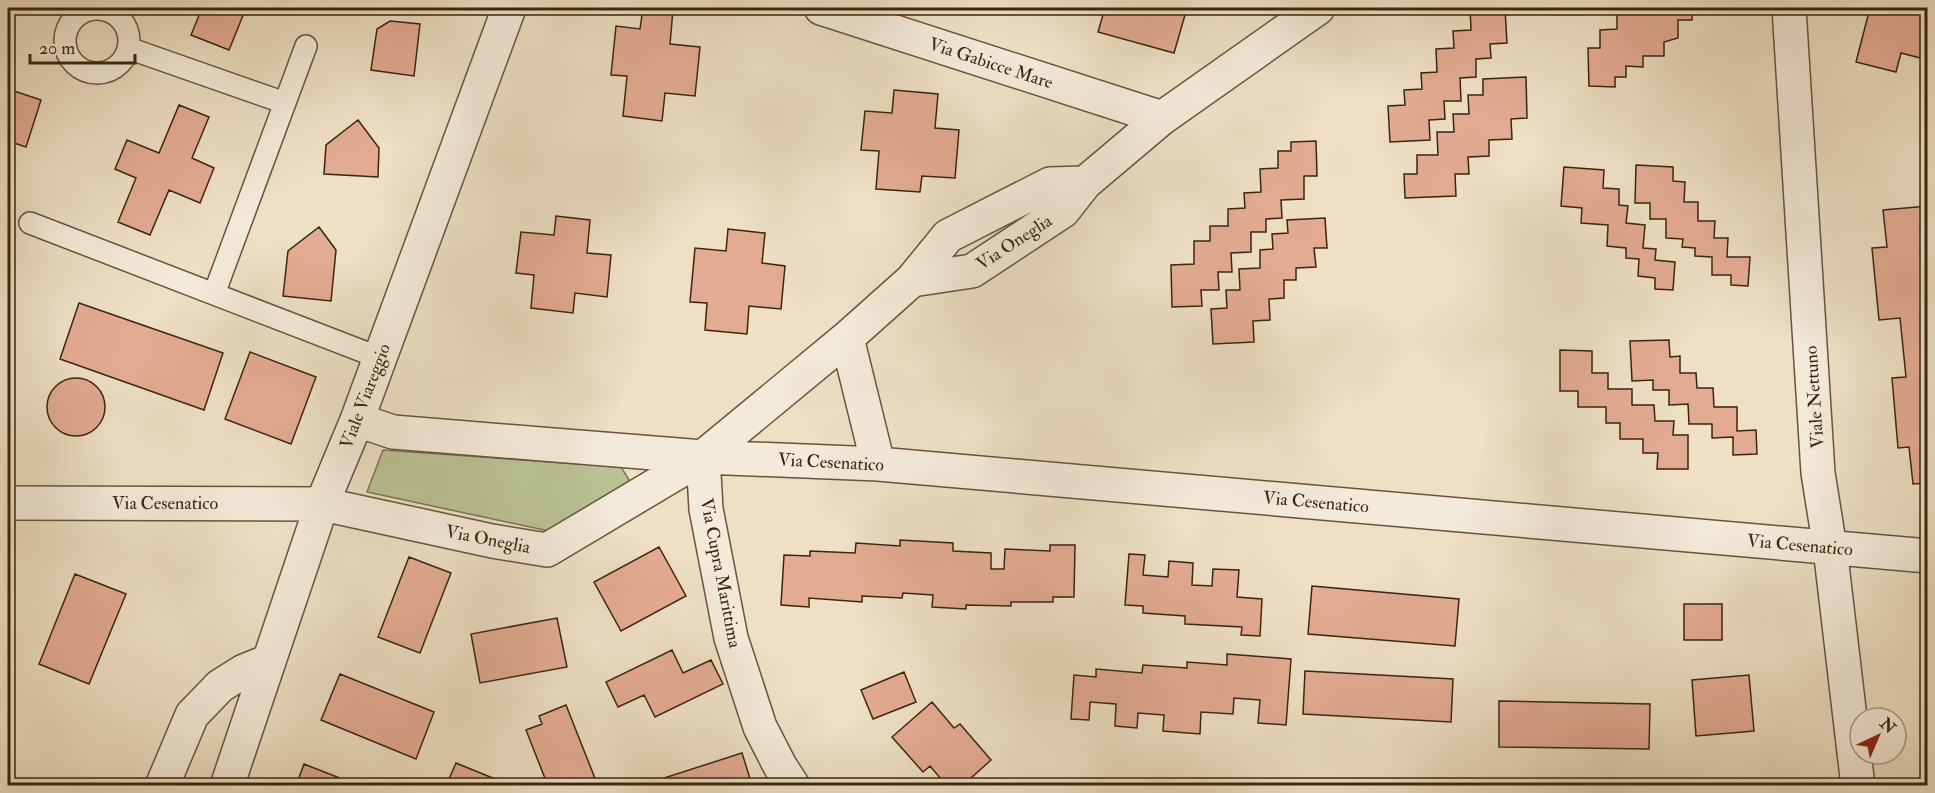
<svg xmlns="http://www.w3.org/2000/svg" width="1935" height="793" viewBox="0 0 1935 793" font-family="'IM FELL Double Pica',serif">
  <style>
    .green { fill: #b9c295; stroke: #7a7450; stroke-width: 1.5 }
    .building { fill: #e3ab93; stroke: #3a260c; stroke-width: 1.5 }
    .lines { fill: none; stroke-linecap: round; stroke-linejoin: round }
    .lane-casing { stroke: #67543a; stroke-width: 24 }
    .street-casing { stroke: #67543a; stroke-width: 36 }
    .lane { stroke: #f4ead9; stroke-width: 21 }
    .street { stroke: #f4ead9; stroke-width: 33 }
    .labels { text-anchor: middle; stroke-width: 5; stroke-linejoin: round; paint-order: stroke }
    .street-label { font-size: 18px; fill: #3a260c; stroke: #f4ead9 }
  </style>
  <rect width="100%" height="100%" fill="#eedfc5"/>
  <filter id="stains"><feTurbulence type="fractalNoise" baseFrequency=".00333" numOctaves="4"/><feColorMatrix values="0 0 0 0 .2 0 0 0 0 .09 0 0 0 0 .02 0 0 0 .5 -.17"/></filter>
  <radialGradient id="worn" r=".72"><stop offset=".6" stop-color="#630" stop-opacity="0"/><stop offset="1" stop-color="#630" stop-opacity=".3"/></radialGradient>
  <!-- green -->
  <path class="green" d="M383,450L621,467L631,483L549,531L367,492Z"/>
  <!-- building -->
  <path class="building" d="M202,8H246L229,50L191,35Z
    M643,8L673,10L670,44L700,47L695,96L665,93L662,121L623,116L627,76L611,75L616,26L640,29Z
    M1105,8H1187L1174,53L1098,32Z
    M1470,8H1505L1507,43L1490,44L1491,58L1476,59V77L1460,78L1461,101H1444L1445,119L1429,120L1430,140L1390,142L1388,106L1405,105L1404,90L1422,89L1421,73L1437,72L1436,49L1454,48L1453,31L1471,30Z
    M1589,8H1602V14L1589,13Z
    M1632,8H1692V20H1678V38L1664,42V56H1643V67L1626,66V77H1615V87L1589,86L1588,48H1600V30L1617,29V9L1632,10Z
    M1870,8H1883L1904,13L1905,8H1928V60L1901,53L1896,72L1856,62Z
    M390,21L420,24L414,76L371,70L377,29Z
    M1526,77L1527,118L1511,119L1512,139L1489,140V156L1468,157L1469,174H1455L1456,196L1405,198L1404,174H1417V155H1438L1437,132H1454L1453,114H1469L1468,95H1483V79Z
    M8,89L41,100L26,147L8,141Z
    M894,90L938,94L935,128L959,130L955,178L922,176L920,192L876,189L879,151L861,150L865,111L892,113Z
    M179,105L209,117L192,158L214,168L200,203L169,190L150,235L118,222L136,178L115,169L127,140L159,153Z
    M358,120L379,148L378,177L324,174L326,145Z
    M1316,141L1317,176H1304V199L1281,200L1282,218L1266,219V232H1251V252L1231,253L1232,272H1218L1219,290H1201L1202,306L1172,307L1171,265L1194,264V241H1210V226H1228V209L1245,208L1244,193L1261,192L1260,169L1278,168V151H1291V142Z
    M1636,165L1673,167V181L1685,182L1684,202H1698V221H1715L1714,238H1728L1727,257H1750L1748,286L1731,285V275H1712V257L1695,256V248L1682,247L1683,239L1666,238V219H1650V203H1635Z
    M1564,167L1604,170L1603,188L1619,189V205L1628,206L1626,223L1645,225L1643,248L1656,249L1655,260L1675,262L1673,290L1655,289V278L1638,276L1639,259L1626,258V248L1607,246L1608,225L1581,223L1582,208L1561,206Z
    M1928,206V483L1913,484L1909,447L1898,448L1892,378L1906,377L1900,318L1879,320L1872,248L1887,247L1883,210Z
    M556,216L590,220L587,253L611,255L607,297L575,293L573,313L531,308L534,275L516,273L521,232L554,235Z
    M1325,218L1327,248H1314L1316,267L1296,268V280H1284V298L1269,299L1270,320L1253,321L1254,342L1213,344L1211,309L1227,308L1226,290H1240L1239,269L1260,268V250L1273,249L1272,234L1288,233L1287,220Z
    M319,227L336,250L331,301L283,296L288,251Z
    M728,229L765,233L762,263L785,266L781,309L749,306L747,334L705,330L707,303L690,302L695,248L726,251Z
    M79,303L223,353L204,410L60,359Z
    M1669,340L1670,357L1680,356V373H1696L1697,388H1713L1714,407H1737V431L1756,430L1757,454L1733,455V437L1712,438V424H1689L1688,404L1669,405V390H1653V380L1632,381L1630,341Z
    M1560,350L1592,351V373H1608V389H1632V405H1654L1655,421H1674L1673,435H1688V469H1657L1658,453H1643V439H1620V423H1606V407H1578V391H1560Z
    M250,352L316,377L291,444L225,419Z
    M47 407a29 29 0 1 1 58 0a29 29 0 1 1-58 0Z
    M900,540L953,543V551L991,553V569H1004L1005,549L1050,551V545H1075L1074,597H1053V602H1011V606L966,605V609L932,607L933,595L903,593L902,598L862,596V602L809,598V607L781,605L784,555L810,556V551L855,553L856,543L900,546Z
    M659,547L686,596L621,631L594,582Z
    M1129,554L1145,555L1143,575L1168,577L1169,561L1193,563L1192,585L1212,586L1213,569L1239,570L1237,597L1262,599L1260,636L1241,635L1242,627L1185,624V616L1143,613V606L1125,605Z
    M409,557L451,573L420,653L378,637Z
    M75,574L126,594L89,684L39,664Z
    M1312,586L1459,599L1455,646L1308,634Z
    M1684,604H1722V640H1684Z
    M557,618L567,667L480,683L471,634Z
    M672,650L683,673L711,660L723,684L655,717L644,695L618,707L606,682Z
    M1227,654L1291,659L1286,725L1258,723L1260,700L1234,698L1233,714L1201,712L1200,734L1163,731L1164,715L1138,713L1137,728L1115,726L1116,704L1090,702L1089,720L1071,719L1074,675L1096,677V669L1142,673L1143,665L1187,668V662L1227,665Z
    M1305,671L1453,679L1451,722L1303,714Z
    M904,672L916,702L873,719L861,690Z
    M340,674L434,712L416,759L321,720Z
    M1749,675L1754,731L1696,736L1692,680Z
    M1499,701L1650,704L1649,749L1499,747Z
    M932,702L954,728L960,724L991,760L962,786H947L930,766L923,772L892,737Z
    M566,705L598,786H548L526,730L542,724L539,716Z
    M742,753L752,785L663,786L661,779Z
    M456,763L495,779L492,786H446Z
    M304,764L360,786H296Z"/>
  <g class="lines">
    <defs>
      <path id="lane" d="M65 41a32 32 0 1 1 64 0a32 32 0 1 1-64 0Z
        M128,48L285,103
        M30,223L380,358
        M214,294L306,46"/>
      <path id="street" d="M821,8L1162,118
        M1789,8L1818,473L1830,548L1858,786
        M912,280L972,271L1063,211L1085,183L1162,118L1318,8
        M847,338L878,464
        M357,420L393,432L703,457L878,464L1928,556
        M703,457L706,509L731,638L760,727L780,766L793,786
        M8,503L322,504L492,541L547,550L703,457L847,338L912,280L948,236L1050,184L1085,183
        M162,786L192,715L220,686L244,671L269,661
        M227,786L322,504L357,420L509,8"/>
    </defs>
    <!-- lane casing -->
    <use href="#lane" class="lane-casing"/>
    <!-- street casing -->
    <use href="#street" class="street-casing"/>
    <!-- lane -->
    <use href="#lane" class="lane"/>
    <!-- street -->
    <use href="#street" class="street"/>
  </g>
  <g class="labels">
    <!-- street labels -->
    <g class="street-label">
      <text transform="translate(991 63) rotate(18)" y="6">Via Gabicce Mare</text>
      <text transform="translate(1014 242) rotate(-33)" y="6">Via Oneglia</text>
      <text transform="translate(365 396) rotate(-69)" y="6">Viale Viareggio</text>
      <text transform="translate(1814 397) rotate(-94)" y="6">Viale Nettuno</text>
      <text transform="translate(831 462) rotate(3)" y="6">Via Cesenatico</text>
      <text transform="translate(1316 502) rotate(5)" y="6">Via Cesenatico</text>
      <text x="165" y="509">Via Cesenatico</text>
      <text transform="translate(488 539) rotate(11)" y="6">Via Oneglia</text>
      <text transform="translate(1800 545) rotate(5)" y="6">Via Cesenatico</text>
      <text transform="translate(721 573) rotate(79)" y="6">Via Cupra Marittima</text>
    </g>
  </g>
  <!-- margin -->
  <rect width="1935" height="793" fill="none" stroke="#eedfc5" stroke-width="30"/>
  <rect x="9" y="9" width="1917" height="775" fill="none" stroke="#3a260c" stroke-width="3"/>
  <rect x="15" y="15" width="1905" height="763" fill="none" stroke="#3a260c" stroke-width="1.5"/>
  <!-- north arrow -->
  <g transform="translate(1878 736) rotate(44)"><circle r="28" fill="#f4ead9" stroke="#aa9c87" stroke-width="1.5"/>
  <path d="M0-4.5L10 22L0 15L-10 22Z" fill="#8f2418"/>
  <text y="-9" font-size="16" font-weight="bold" text-anchor="middle" fill="#3a260c">N</text>
  </g>
  <!-- scale -->
  <path d="M30 54v9h105v-9" fill="none" stroke="#3a260c" stroke-width="3"/>
  <text x="39" y="54" font-size="18" fill="#3a260c" stroke="#f4ead9" stroke-width="4.5" paint-order="stroke">20 m</text>
  <rect width="100%" height="100%" filter="url(#stains)"/>
  <rect width="100%" height="100%" fill="url(#worn)"/>
</svg>
